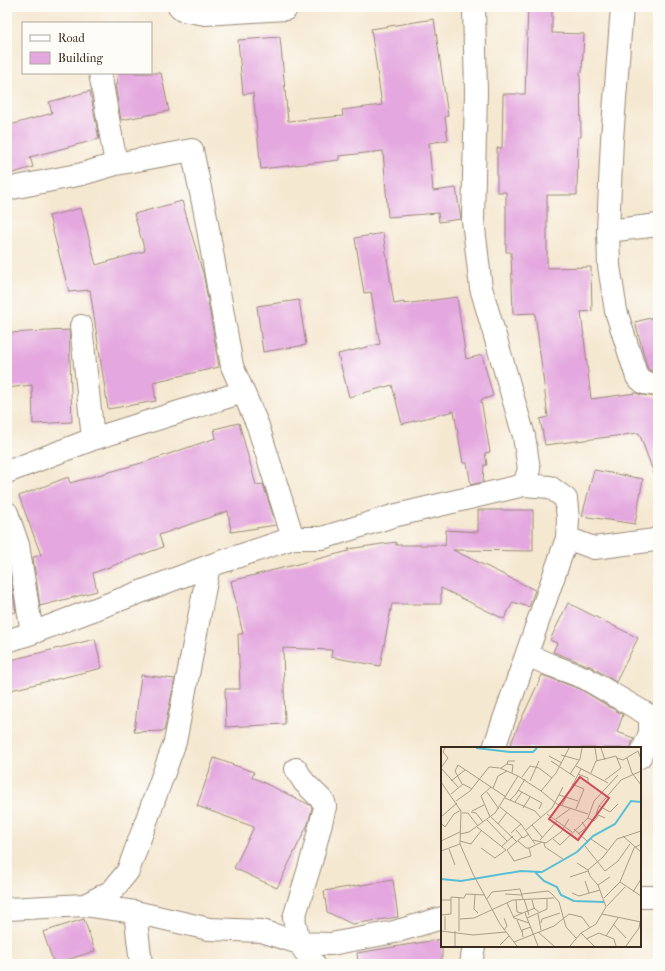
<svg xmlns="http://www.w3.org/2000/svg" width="665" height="971" viewBox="0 0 665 971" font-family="'IM FELL French Canon',serif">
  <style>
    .building { fill: #e4a7df }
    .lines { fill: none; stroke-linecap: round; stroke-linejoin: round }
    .minor-casing { stroke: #988978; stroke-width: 24 }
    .minor { stroke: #fff; stroke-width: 22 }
    .inset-river { fill: none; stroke: #57bfd5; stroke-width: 2 }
    .inset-road { fill: none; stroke: #ab9c89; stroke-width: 1 }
    .view { fill: #d1495b; fill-opacity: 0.15; stroke: #d1495b; stroke-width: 2 }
    .inset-edge { fill: none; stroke: #3b2a1e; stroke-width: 2 }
  </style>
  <rect width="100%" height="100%" fill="#fdfcf7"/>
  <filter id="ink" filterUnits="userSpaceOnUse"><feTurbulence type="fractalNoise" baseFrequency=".025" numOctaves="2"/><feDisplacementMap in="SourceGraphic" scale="8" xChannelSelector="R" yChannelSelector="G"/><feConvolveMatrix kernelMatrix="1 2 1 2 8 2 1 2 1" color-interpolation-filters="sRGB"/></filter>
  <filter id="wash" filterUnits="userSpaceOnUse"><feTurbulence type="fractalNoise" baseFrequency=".012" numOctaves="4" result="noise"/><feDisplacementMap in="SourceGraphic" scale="16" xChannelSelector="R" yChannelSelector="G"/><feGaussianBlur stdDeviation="0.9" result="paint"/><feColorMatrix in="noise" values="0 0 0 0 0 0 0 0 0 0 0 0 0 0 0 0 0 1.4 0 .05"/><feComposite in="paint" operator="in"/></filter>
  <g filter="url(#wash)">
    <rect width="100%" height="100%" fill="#f5e8d1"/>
    <g id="blocks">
      <!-- building -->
      <path class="building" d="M528,7H552V33L584,34L582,72H580L581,137H578L577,195H547V268L591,267L592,311L581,312L591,399L636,393L642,395L658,397V478L656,479L639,433L545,445L540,419L548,417L535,313L513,314L511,252H506V192H497V148H502L503,94H525Z
        M434,19L448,116L445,117L448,140L429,143L433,191L456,188L461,219L439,222L438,213L388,217L383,151L339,156V160L261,169L253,93L243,94L238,40L280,37L288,121L343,116L342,110L382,105L371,29Z
        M116,73H161L169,111L121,120L115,85L118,84Z
        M90,91L99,139L30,157L33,167L7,175V126L52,113L49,102Z
        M182,201L204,277L219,367L153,382L156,401L108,409L90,290L69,292L49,216L81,208L96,265L145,251L134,214Z
        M383,233L394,304L404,302V304L457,297L466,359L482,355L493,396L481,400L490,452L485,453L487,465H484L483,482L471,485L467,463H463L454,411L402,424L392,385L349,397L338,354L380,344L371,292L364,293L355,238Z
        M299,300L306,345L263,352L257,306Z
        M658,316V372L648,370L635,322Z
        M69,330L72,422L33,424L32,385L7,388V333Z
        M239,423L256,485L263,484L276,525L231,532L228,511L159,535L163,547L93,573L97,591L40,606L33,557L41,555L19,496L68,477L70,483L145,462L216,438L214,429Z
        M594,470L643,479L635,524L582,516Z
        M478,510H533V551L453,550L535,590L529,607L513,602L504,619L441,588V604H392L380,666L331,657L332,650L283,648L285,724L226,727L225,689H240L238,634H243L231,581L349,551L348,549L396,542V545H442L445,546L446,530L478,532Z
        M8,564L16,612L7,614V565Z
        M568,603L638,638L616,682L590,666L553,652L557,643L550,640Z
        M95,639L102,668L7,691V661Z
        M141,675L175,679L164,731L134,732Z
        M542,675L580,689L623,715L617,732L634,738L630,748H509L520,722Z
        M214,758L254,772L252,777L310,805L312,808L308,824L277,888L234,868L254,827L197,806Z
        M393,880L398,917L352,924L327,912L324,891Z
        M84,919L95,951L54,964L43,932Z
        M442,939V964H358L357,953Z"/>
    </g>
  </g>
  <g filter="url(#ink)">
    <use href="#blocks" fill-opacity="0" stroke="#988978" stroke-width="1"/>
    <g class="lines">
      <defs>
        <path id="minor" d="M179,7L182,10L205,14L286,9
          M474,7L476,92L473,220L481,288L524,436L529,469L524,485
          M622,7L612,139L608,231L609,266L616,311L637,377L644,383L658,385
          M100,73L116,164
          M7,189L82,174L116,164L192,150L205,212L232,366L258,426L293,538
          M608,231L658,225
          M81,326L93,439
          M7,472L93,439L243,392
          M7,513L18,545L32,633
          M567,538L594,548L655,540L658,538
          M7,641L32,633L209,566L293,538H322L393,516L524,485L550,487L566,499L568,519L567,538L494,748
          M527,655L553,666L585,678L650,716V733L640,757
          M296,769L304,782L324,802L325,807L311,862L294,918L299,943L314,964
          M640,897H658
          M85,905L112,891L128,871L175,742L209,566
          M7,909L85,905L135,912L209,929L262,931L299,943L331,944L394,932L442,918
          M135,912L141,964
          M471,964L474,946"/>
      </defs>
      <!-- minor casing -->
      <use href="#minor" class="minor-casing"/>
      <!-- minor -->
      <use href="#minor" class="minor"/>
    </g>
  </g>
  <!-- overview -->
  <g transform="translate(441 747)">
    <rect width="200" height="200" fill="#f5e8d1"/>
    <path class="inset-river" d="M35,1L69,5H92L96,1M94,125L103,134L116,140L120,148L133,154L163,155M0,132L20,134L80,124L101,125L136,105L152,89L174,77L190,54L200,55"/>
    <path class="inset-road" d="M154,1L156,14M160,1L164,13M120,8L138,13M108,9L121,16M176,11L182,13L197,4L200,12M186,11L191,26L200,38M110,14L134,30M66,17L72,18L71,26M135,19L167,36M0,21L17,40M0,21L7,11L2,5L4,1M60,21L66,17L67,14H74M150,26L155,14L175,9L180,21L164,33M129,27L139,12L141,1M137,27L147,31V36L151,39M81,30L89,19L98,21L111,31M10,34L24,23M89,34L98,14M0,35L20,64L19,97L32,127L59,177L76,199M21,37L14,24L17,18L65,50M131,37L143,42L135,62M52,41L57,29L66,24M77,43L101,56L98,62M100,44L116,57L147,67M46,45L58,62M10,47L22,37L31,42M118,48L137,54M64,51L94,64L100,71M69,53L75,47L84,32M15,54L29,44L48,20L59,21L77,29M74,55L81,45M121,58L140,22M158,59L169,65L177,57M59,60L80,77L94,97M82,61L89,50M31,64L43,58M30,65L35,66L42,75M21,66H27L37,79M106,67L131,85M0,70L16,56M49,70L40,49L50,40M50,70L76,95M147,71L153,74L158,68M164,71L155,67L158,59L180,33L200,24M115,72L130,61M46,73L66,94M0,76L4,80L13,67L20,63M57,77L66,65M91,78L101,90M36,80L65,103L54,111L40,101M133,82L146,94M75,83L82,91L88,87M85,83L111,61L122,40M70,86L80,77M19,87L28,85L54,66L77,29L100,44L115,26L128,1M137,87L145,81L141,75M182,89L200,105M112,92L119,98L147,71L153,54L177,28M150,92L166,103M92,93L105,96L120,85L128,72M99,93L116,74M0,94L19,85M19,94L30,97L40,84M77,94L85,101H88M103,96L104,100L122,112M144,99L164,124L177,114L189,97M60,100L72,89M88,101L101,95M8,102L14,118M66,103L73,114L90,109L88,101M66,103L81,90M0,104L19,97M136,116L147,123M129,130L147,124M144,134L148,146M179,135L200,149M157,138L169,130M192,145L200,132M131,146L138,149L159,143M64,147L81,148M81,147L107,144L111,147L118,155L125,180L136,192M34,148L33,162L37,166M163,151L179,135L193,101L200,97M46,152L51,145L79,142L82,152M83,152L88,168M0,153H10V150L23,151L25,147L44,148M75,153L76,165L81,166M91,153L93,161L99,166M66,156L73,171L88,176M166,159L184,140M84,166L97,199M97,167L100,183M161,167L200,175M0,168L10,167V153M4,169V183M72,170L94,161M63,171L66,179L63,183M86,171L106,162V152M19,172L33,171L72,153L113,151M76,173L81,185M100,176L101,172L119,166M172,177L185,191M0,184L32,188L65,185M18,184V151M97,185L113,199M140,186L153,199M165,189L177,171M82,190L81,183L90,180M145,192L158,186L173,192L175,199M73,195L113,179L128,167L141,170L149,181M59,198L68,189M14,199V184M129,199L140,186L155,177L165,160L157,138L149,129L147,123L162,110L176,92L200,84M185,199L198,181L199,175"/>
    <path class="view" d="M139,30L168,51L137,93L108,72Z"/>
    <rect width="200" height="200" class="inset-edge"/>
  </g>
  <!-- margin -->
  <rect width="665" height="971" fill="none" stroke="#fdfcf7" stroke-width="24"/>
  <!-- legend -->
  <rect x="22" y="22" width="130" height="52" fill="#fdfcf7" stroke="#afa8a0"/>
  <rect x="30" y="35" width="20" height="6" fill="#ffffff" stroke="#afa8a0"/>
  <text x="58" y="42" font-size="12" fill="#3b2a1e">Road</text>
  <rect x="30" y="52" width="20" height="12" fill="#e4a7df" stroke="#afa8a0"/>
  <text x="58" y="62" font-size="12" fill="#3b2a1e">Building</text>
</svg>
